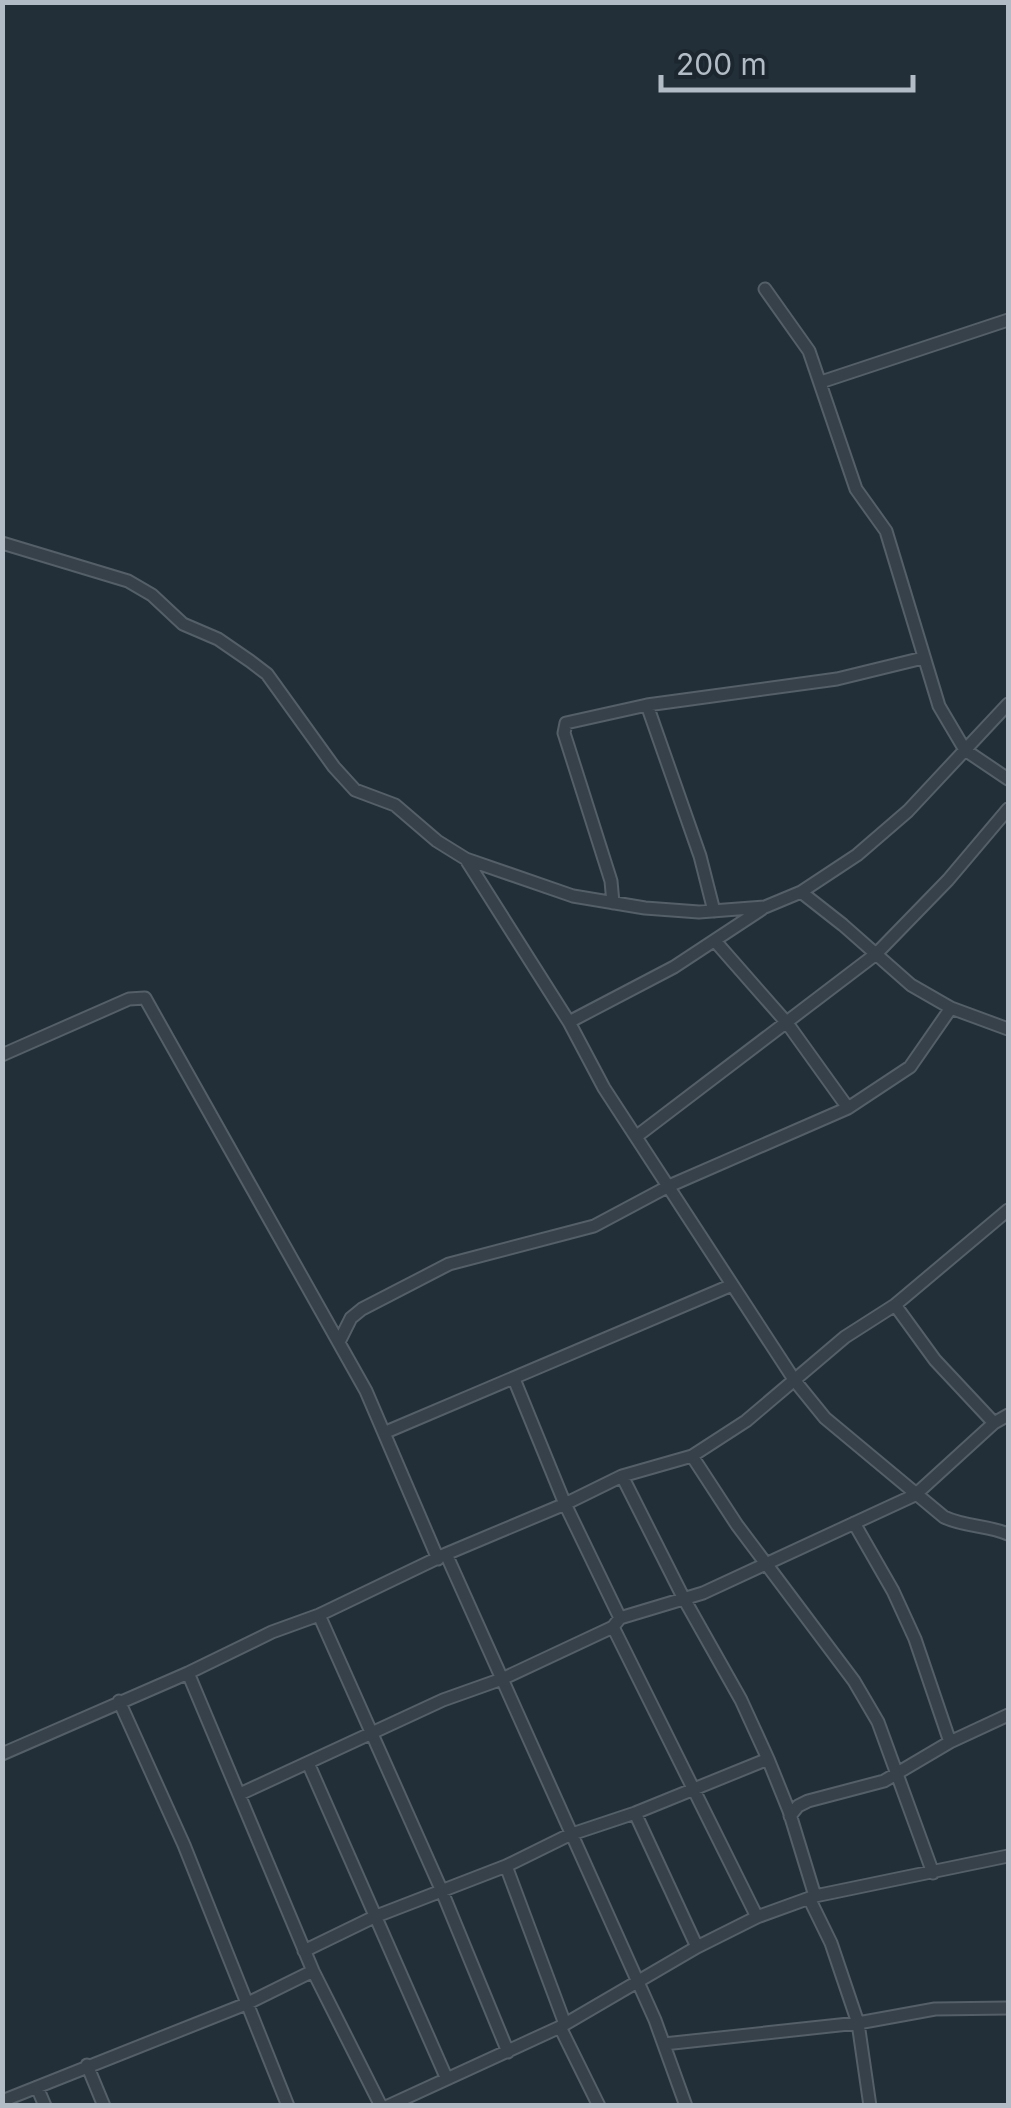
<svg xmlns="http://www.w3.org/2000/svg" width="1011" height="2108" viewBox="0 0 1011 2108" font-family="Inter,sans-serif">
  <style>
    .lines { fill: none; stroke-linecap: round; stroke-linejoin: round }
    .minor-casing { stroke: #545f67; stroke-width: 15 }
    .minor { stroke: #36414a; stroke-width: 11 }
  </style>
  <rect width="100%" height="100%" fill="#222f39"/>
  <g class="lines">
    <defs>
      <path id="minor" d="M765,289L809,351L856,489L886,531L939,706L965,750L1008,779
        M821,382L1008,320
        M2,543L128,581L152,595L183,624L218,639L250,661L267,674L334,767L355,790L395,805L437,841L466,859L573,896L645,908L699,912L765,907L801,892L857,855L908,811L1008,704
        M647,705L700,856L714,911
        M467,861L569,1022L604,1088L795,1381L825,1418L944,1517C965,1527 987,1525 1008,1534
        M801,892L843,925L911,985L951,1008L1008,1029
        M613,903L611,881L564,733L566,723L647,705L837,679L923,658
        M715,941L787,1023L848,1108
        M569,1022L674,967L762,909
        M2,1055L129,999L145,998L366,1391L438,1559
        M637,1136L876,954L948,880L1008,809
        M895,1305L935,1360L994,1423
        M339,1342L351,1318L362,1309L449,1264L594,1226L669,1186L848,1108L910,1067L951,1008
        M514,1379L565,1504L620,1618
        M386,1432L732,1285
        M692,1456L737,1525L854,1681L878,1722L933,1873
        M622,1476L683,1597L741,1700L768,1759L789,1811L815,1896
        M854,1523L893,1591L915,1639L950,1742
        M446,1554L655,2020L686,2106
        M319,1615L441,1889L508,2052
        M613,1627L757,1917
        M188,1673L313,1971L381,2106
        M119,1701L184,1845L288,2106
        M2,1754L188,1673L272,1632L319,1615L446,1554L565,1504L622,1476L692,1456L746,1421L845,1337L895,1305L1008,1210
        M308,1763L446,2077
        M240,1794L443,1700L502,1679L613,1627L620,1618L703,1593L915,1495L994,1423L1008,1415
        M635,1813L697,1947
        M790,1816L798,1806L808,1801L884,1781L950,1742L1008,1715
        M506,1866L565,2024
        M809,1898L831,1943L858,2023L870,2106
        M304,1951L374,1917L506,1866L569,1835L635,1813L768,1759
        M560,2027L599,2106
        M664,2044L858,2023L935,2009L1008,2008
        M87,2065L104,2106
        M37,2087L45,2106
        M2,2101L246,2004L313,1971
        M388,2106L560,2027L697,1947L757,1917L815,1896L1008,1856"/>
    </defs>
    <!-- minor casing -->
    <use href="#minor" class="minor-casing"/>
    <!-- minor -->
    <use href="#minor" class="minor"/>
  </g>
  <!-- border -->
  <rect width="1011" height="2108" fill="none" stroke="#b1bcc6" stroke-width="10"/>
  <!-- scale -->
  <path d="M661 75v15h252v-15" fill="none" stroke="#b1bcc6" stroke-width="5"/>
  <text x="676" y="75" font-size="30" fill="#b1bcc6" stroke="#1b262e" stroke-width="8" paint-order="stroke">200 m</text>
</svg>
